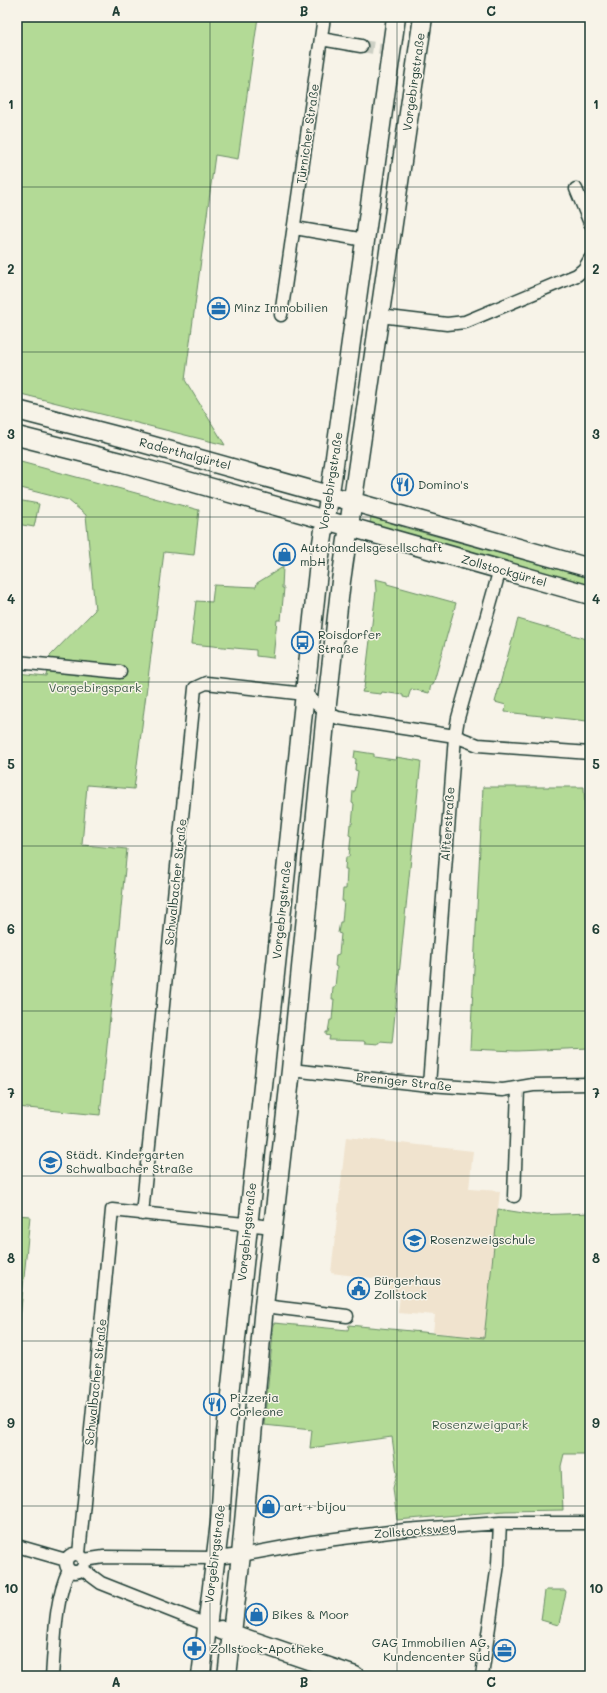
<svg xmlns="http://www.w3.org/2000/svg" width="607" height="1693" viewBox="0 0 607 1693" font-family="Mali,sans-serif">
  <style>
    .built { fill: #f0e3ce }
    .green { fill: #b3da96; stroke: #698c65 }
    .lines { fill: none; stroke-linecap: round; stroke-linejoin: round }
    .street-tunnel { stroke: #cccfc4; stroke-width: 12; stroke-dasharray: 12 6; stroke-linecap: butt }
    .street-casing { stroke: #1f3d34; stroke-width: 15 }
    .secondary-casing { stroke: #1f3d34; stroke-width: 21 }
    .street { stroke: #f7f3e8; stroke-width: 12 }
    .secondary { stroke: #f7f3e8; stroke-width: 18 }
    .grid { fill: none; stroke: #1f3d34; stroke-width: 1; stroke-opacity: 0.55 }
    .labels { text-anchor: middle; stroke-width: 3; stroke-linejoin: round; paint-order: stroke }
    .street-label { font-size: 12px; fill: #1f3d34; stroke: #f7f3e8 }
    .poi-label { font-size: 12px; fill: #1f3d34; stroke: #f7f3e8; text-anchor: start }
    .park-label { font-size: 12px; fill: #3d5c48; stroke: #f7f3e8 }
    .neatline { fill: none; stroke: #1f3d34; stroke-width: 1.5 }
    .grid-label { font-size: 13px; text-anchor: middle; font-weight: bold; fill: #1f3d34 }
  </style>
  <rect width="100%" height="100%" fill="#f7f3e8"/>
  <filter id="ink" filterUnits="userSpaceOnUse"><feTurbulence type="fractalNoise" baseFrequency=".025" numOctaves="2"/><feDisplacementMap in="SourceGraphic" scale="8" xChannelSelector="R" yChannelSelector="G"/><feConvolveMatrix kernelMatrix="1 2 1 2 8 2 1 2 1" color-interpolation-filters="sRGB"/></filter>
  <g filter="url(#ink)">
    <!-- built -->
    <path class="built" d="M346,1137L473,1151L469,1189L500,1191L484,1338L433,1332L435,1315L423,1314V1315L398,1313L400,1296L388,1295L389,1280L331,1273Z"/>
    <!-- green -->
    <path class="green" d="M17,17H258L238,159L215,155L185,380L225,445L17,393Z
      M17,461L199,510L194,555L164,552L134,789L87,785L82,845L127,849L100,1115L17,1107V673L46,676L50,656L95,610L86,515L68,500L17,487Z
      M17,500L39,504L34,527L17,524Z
      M371,516L403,527L590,578V587L370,524Z
      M283,567L282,588H284L281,620H277L273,658L256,656V650L191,644L196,601L212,602L214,585L256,587L257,583Z
      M375,579L387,582V584L456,603L433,685H431L429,693L411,689L408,698L403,697V695L382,692L381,694L362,692L363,689H364L376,591Z
      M518,619L590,640V706L587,721L505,712L506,705L495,702Z
      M355,751L374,754V757L395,760L396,757L421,761L392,1043L380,1042V1044L365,1043L364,1041L329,1040L330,1036L326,1035V1032H328L330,1020H332L334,999H332L333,987H335L337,967L335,966L336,955L339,954L341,934L338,933L340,922H342L344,901H342L343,889H346L347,869H345L346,857H349L351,836L349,835L350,824H352L354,804L352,803L353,791H355L358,771L355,770L356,759L354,758Z
      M483,787H584L590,916V1048L516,1051L470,1049Z
      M498,1209L536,1215L590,1213V1454H564L561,1466L563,1510L505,1511L397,1520L393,1488L397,1474L392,1437L310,1448L312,1430L264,1425L274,1323L348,1330L349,1325L484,1338Z
      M17,1215L30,1216L17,1350Z
      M546,1590H565L566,1592L559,1624L558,1625L541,1620L545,1591Z"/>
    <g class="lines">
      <!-- street-tunnel -->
      <path class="street-tunnel" d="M361,46L382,49"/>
      <defs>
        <path id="street" d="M321,39L361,46
          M576,189L590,223
          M295,228L365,240
          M281,315L324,17
          M380,316L447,324L465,322L577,275L584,269L590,259
          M17,662L120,672
          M291,1070L429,1085L503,1090L533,1085L590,1084
          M429,1085L455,736L458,718L500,569
          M514,1196L518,1089
          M142,1214L195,688L206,683L305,694L326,712L338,718L455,736L478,745L590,753
          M264,1306L347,1316
          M17,1546L66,1560
          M66 1563a9 9 0 1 1 18 0a9 9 0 1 1-18 0Z
          M79,1554L112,1210L273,1227
          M84,1560L104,1557L215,1558L241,1555L312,1542L405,1530L500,1523H590
          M82,1569L101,1583L207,1625
          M52,1676C55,1642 54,1601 69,1570
          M482,1676L498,1564L500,1523"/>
        <path id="secondary" d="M17,410L121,437L590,568
          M17,436L124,463L590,595
          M221,1630L355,1676
          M201,1676L220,1522L225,1442L319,562L332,479L396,17
          M227,1676L241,1555L264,1306L291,1070L326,712L341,581L423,17"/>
      </defs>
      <!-- street casing -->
      <use href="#street" class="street-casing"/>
      <!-- secondary casing -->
      <use href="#secondary" class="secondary-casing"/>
      <!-- street -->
      <use href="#street" class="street"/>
      <!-- secondary -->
      <use href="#secondary" class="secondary"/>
    </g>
  </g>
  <!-- grid -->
  <path class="grid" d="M210,17V1676M397,17V1676M17,187H590M17,352H590M17,517H590M17,682H590M17,846H590M17,1011H590M17,1176H590M17,1341H590M17,1506H590"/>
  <!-- icons -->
  <defs>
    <symbol id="office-ring" viewBox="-11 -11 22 22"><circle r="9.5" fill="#f7f3e8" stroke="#1f6fb2" stroke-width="1.5"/><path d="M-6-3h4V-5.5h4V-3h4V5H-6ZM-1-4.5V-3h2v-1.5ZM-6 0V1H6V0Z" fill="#1f6fb2"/></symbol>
    <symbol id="restaurant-ring" viewBox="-11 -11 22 22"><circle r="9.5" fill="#f7f3e8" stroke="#1f6fb2" stroke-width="1.5"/><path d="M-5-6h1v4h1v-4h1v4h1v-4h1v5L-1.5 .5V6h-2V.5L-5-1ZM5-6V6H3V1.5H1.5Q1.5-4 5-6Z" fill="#1f6fb2"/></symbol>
    <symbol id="shop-ring" viewBox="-11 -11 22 22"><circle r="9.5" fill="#f7f3e8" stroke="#1f6fb2" stroke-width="1.5"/><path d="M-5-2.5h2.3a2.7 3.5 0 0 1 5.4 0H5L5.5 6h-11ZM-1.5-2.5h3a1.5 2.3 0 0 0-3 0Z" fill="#1f6fb2"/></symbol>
    <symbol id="bus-ring" viewBox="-11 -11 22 22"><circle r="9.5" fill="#f7f3e8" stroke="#1f6fb2" stroke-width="1.5"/><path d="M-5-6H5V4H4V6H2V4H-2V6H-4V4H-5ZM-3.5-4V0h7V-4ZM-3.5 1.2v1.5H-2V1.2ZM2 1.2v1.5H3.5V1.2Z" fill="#1f6fb2"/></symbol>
    <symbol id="school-ring" viewBox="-11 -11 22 22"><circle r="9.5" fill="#f7f3e8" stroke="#1f6fb2" stroke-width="1.5"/><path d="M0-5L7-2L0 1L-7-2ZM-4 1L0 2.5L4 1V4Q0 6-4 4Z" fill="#1f6fb2"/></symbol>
    <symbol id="civic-ring" viewBox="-11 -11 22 22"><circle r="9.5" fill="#f7f3e8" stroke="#1f6fb2" stroke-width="1.5"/><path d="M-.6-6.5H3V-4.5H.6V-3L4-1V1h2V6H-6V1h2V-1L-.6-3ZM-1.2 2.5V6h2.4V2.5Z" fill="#1f6fb2"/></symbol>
    <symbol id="pharmacy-ring" viewBox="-11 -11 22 22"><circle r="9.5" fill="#f7f3e8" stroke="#1f6fb2" stroke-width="1.5"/><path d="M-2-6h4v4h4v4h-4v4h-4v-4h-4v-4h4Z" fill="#1f6fb2"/></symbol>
  </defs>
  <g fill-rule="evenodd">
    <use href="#office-ring" x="206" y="296" width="25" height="25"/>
    <use href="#restaurant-ring" x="390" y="472" width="25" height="25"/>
    <use href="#shop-ring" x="272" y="542" width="25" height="25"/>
    <use href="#bus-ring" x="290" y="630" width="25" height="25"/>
    <use href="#school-ring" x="38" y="1150" width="25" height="25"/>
    <use href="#school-ring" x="402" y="1228" width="25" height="25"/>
    <use href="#civic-ring" x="346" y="1276" width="25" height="25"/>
    <use href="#restaurant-ring" x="202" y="1392" width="25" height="25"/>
    <use href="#shop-ring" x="256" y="1494" width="25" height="25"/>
    <use href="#shop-ring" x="244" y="1602" width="25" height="25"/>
    <use href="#pharmacy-ring" x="182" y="1636" width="25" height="25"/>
    <use href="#office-ring" x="492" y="1638" width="25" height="25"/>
  </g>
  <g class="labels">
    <!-- street labels -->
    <g class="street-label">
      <text transform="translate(414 82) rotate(-82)" y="4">Vorgebirgstraße</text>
      <text transform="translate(308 134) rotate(-82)" y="4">Türnicher Straße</text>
      <text transform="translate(185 454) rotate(15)" y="4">Raderthalgürtel</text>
      <text transform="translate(331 481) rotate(-81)" y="4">Vorgebirgstraße</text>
      <text transform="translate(504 571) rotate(16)" y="4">Zollstockgürtel</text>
      <text transform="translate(448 824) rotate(-86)" y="4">Alfterstraße</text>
      <text transform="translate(176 882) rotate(-84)" y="4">Schwalbacher Straße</text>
      <text transform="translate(282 910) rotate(-84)" y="4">Vorgebirgstraße</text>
      <text transform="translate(404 1082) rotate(6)" y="4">Breniger Straße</text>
      <text transform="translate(247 1232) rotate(-84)" y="4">Vorgebirgstraße</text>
      <text transform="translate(96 1382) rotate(-84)" y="4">Schwalbacher Straße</text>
      <text transform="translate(415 1531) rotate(-5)" y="4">Zollstocksweg</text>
      <text transform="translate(215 1554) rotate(-83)" y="4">Vorgebirgstraße</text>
    </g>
    <!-- poi labels -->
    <g class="poi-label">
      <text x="234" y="312">Minz Immobilien</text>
      <text x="418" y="489">Domino's</text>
      <text x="300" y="552">Autohandelsgesellschaft<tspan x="300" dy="14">mbH</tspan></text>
      <text x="318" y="639">Roisdorfer<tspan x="318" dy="14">Straße</tspan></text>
      <text x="66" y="1159">Städt. Kindergarten<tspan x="66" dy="14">Schwalbacher Straße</tspan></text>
      <text x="430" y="1244">Rosenzweigschule</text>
      <text x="374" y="1285">Bürgerhaus<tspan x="374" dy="14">Zollstock</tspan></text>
      <text x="230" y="1402">Pizzeria<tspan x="230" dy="14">Corleone</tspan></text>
      <text x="284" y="1511">art + bijou</text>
      <text x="272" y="1619">Bikes &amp; Moor</text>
      <text x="490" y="1647" text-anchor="end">GAG Immobilien AG,<tspan x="490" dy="14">Kundencenter Süd</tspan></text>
      <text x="210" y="1653">Zollstock-Apotheke</text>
    </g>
    <!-- park labels -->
    <g class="park-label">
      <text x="95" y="692">Vorgebirgspark</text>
      <text x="480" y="1429">Rosenzweigpark</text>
    </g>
  </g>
  <!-- margin -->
  <rect width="607" height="1693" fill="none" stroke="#f7f3e8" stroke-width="44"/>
  <rect x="22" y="22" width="563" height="1649" class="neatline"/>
  <g class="grid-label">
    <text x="116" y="16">A</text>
    <text x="304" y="16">B</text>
    <text x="491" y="16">C</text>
    <text x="11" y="109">1</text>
    <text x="596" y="109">1</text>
    <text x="11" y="274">2</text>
    <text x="596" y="274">2</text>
    <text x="11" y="439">3</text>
    <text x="596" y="439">3</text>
    <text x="11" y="604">4</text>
    <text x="596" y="604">4</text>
    <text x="11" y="769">5</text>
    <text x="596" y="769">5</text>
    <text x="11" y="934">6</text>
    <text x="596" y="934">6</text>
    <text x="11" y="1098">7</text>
    <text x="596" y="1098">7</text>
    <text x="11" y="1263">8</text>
    <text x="596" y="1263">8</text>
    <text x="11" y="1428">9</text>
    <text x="596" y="1428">9</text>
    <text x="11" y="1593">10</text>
    <text x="596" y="1593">10</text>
    <text x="116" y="1687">A</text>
    <text x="304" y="1687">B</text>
    <text x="491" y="1687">C</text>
  </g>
</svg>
